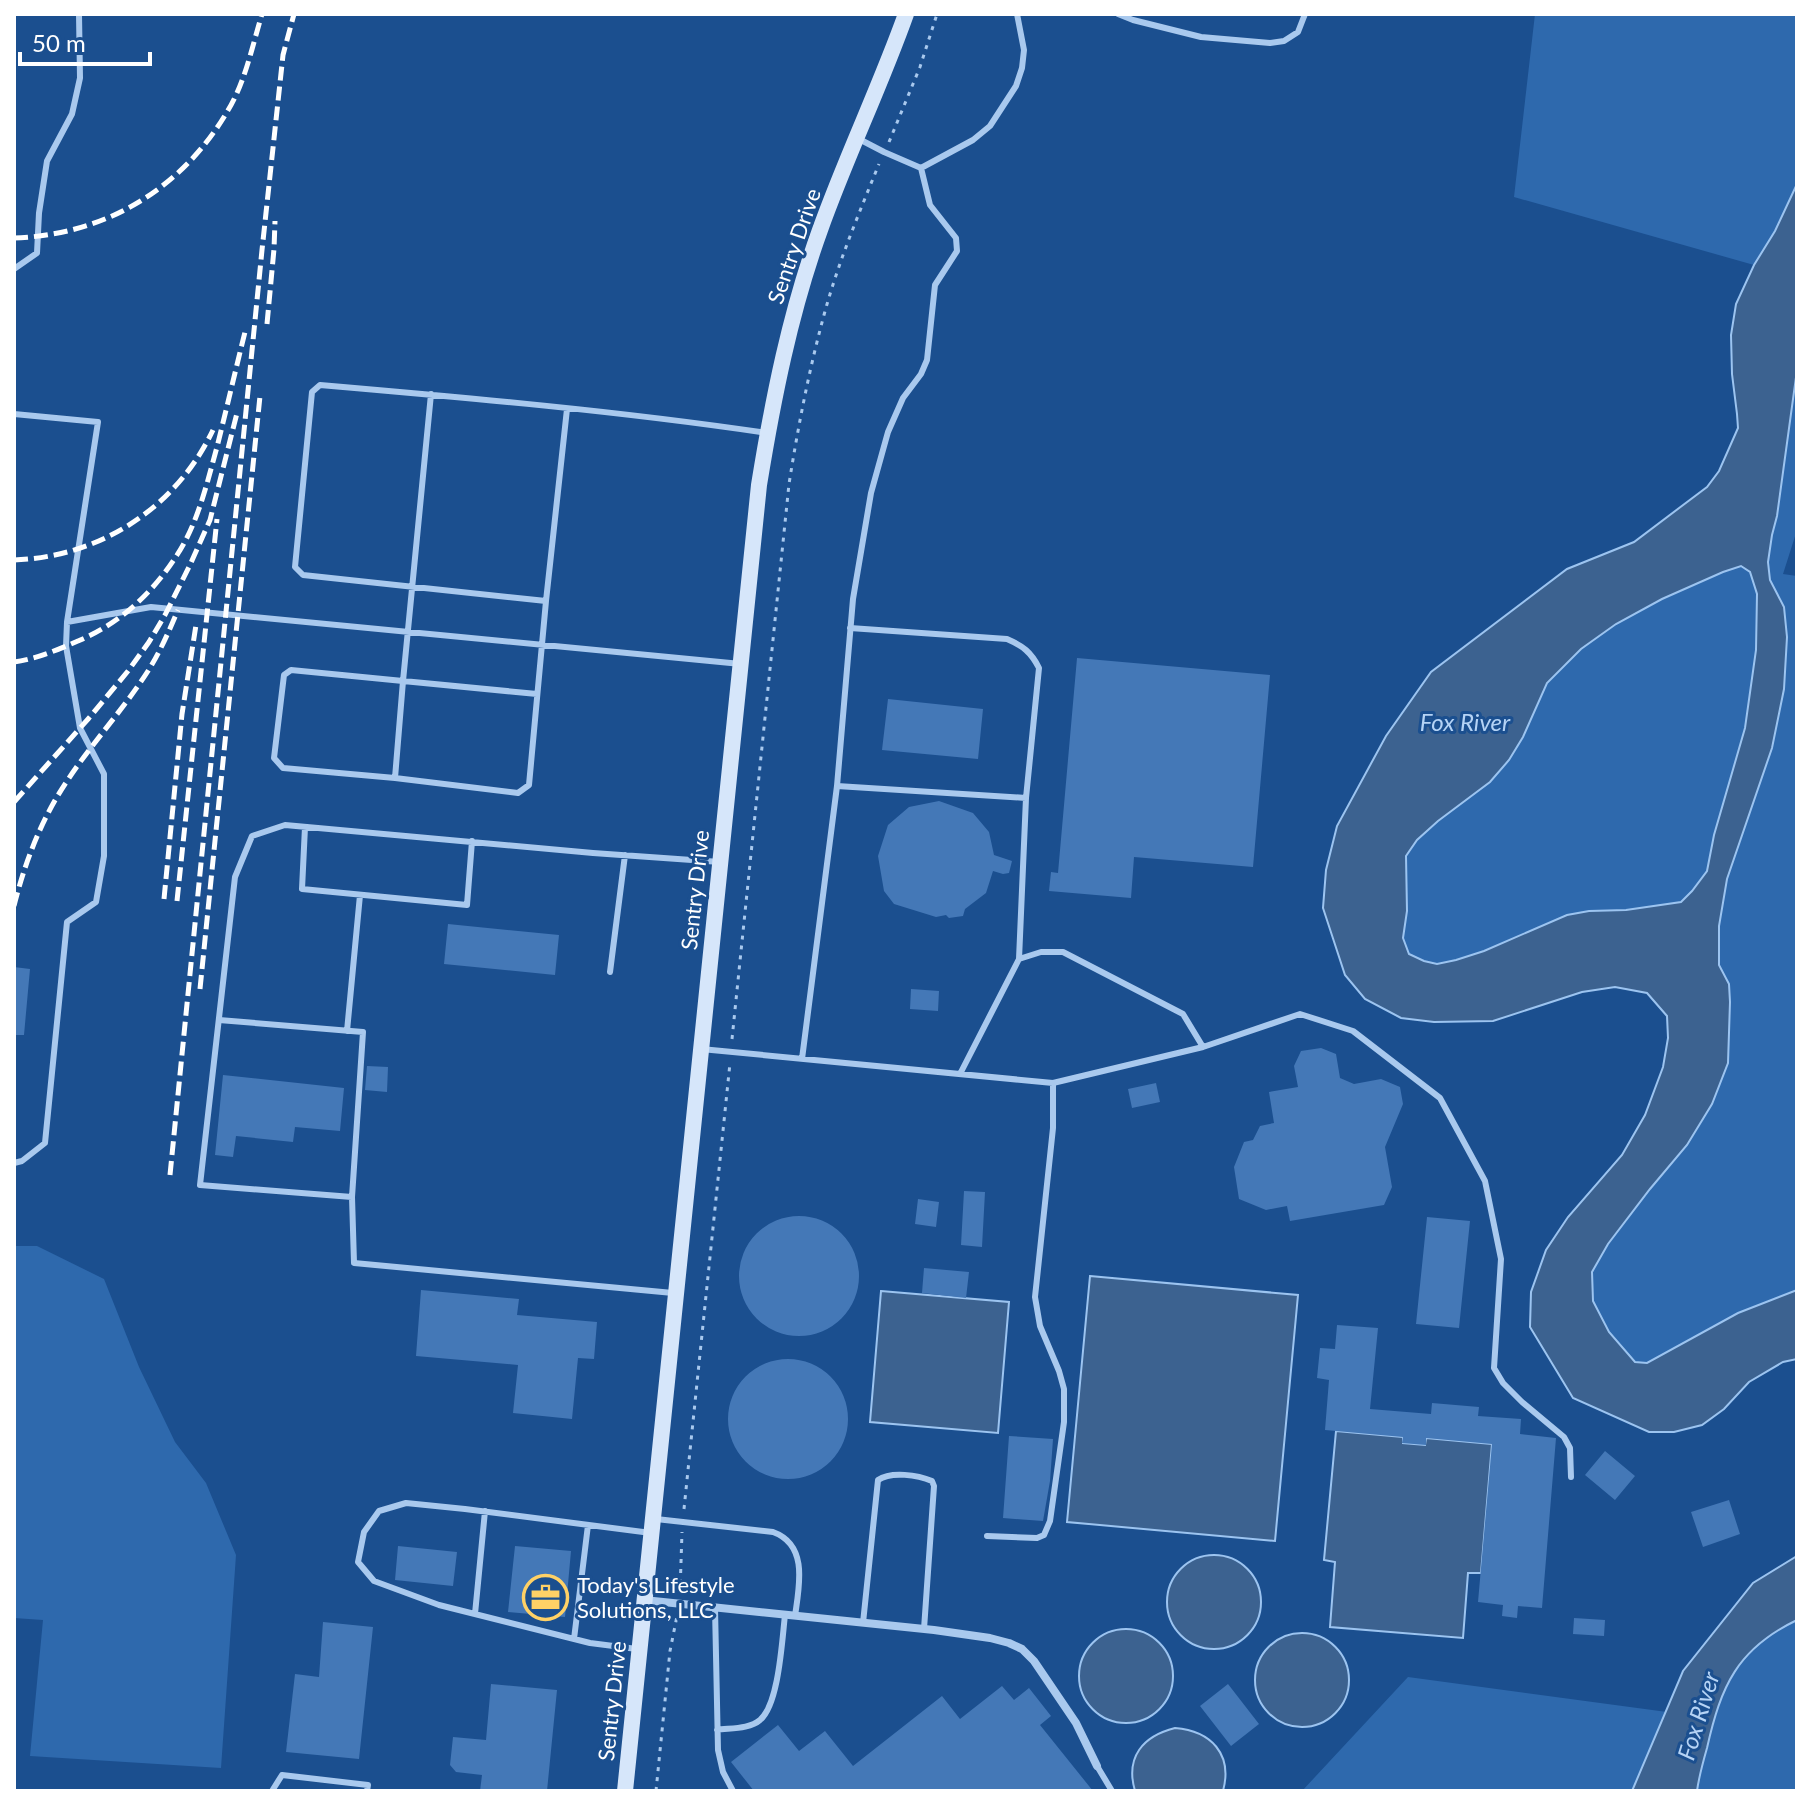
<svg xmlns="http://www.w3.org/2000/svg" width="1811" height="1805" viewBox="0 0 1811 1805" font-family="Lato,sans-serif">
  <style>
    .green { fill: #2e69ad }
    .water { fill: #3c6290; stroke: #9cc4f0; stroke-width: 2; fill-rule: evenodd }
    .building { fill: #4478b7 }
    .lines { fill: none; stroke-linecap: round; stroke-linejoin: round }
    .path { stroke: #a9c9ee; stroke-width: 3; stroke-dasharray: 4 6; stroke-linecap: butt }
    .lane { stroke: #a9c9ee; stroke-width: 6 }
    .street { stroke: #a9c9ee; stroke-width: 8 }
    .secondary { stroke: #d6e6fa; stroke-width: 16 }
    .rail { stroke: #fff; stroke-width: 5; stroke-dasharray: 14 6; stroke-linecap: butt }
    .labels { text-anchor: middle; stroke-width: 6; stroke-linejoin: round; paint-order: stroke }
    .street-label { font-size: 22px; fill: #fff; stroke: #1b4f8f }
    .poi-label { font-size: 22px; fill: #fff; stroke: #1b4f8f; text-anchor: start }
    .water-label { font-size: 24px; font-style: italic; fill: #b5d3f5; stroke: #1b4f8f }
  </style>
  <rect width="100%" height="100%" fill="#1b4f8f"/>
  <!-- green -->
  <path class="green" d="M1535,14H1797V184L1775,231L1754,265L1514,197Z
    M1797,370V530L1783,574L1797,576V1290L1738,1313L1647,1363L1635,1362L1609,1332L1593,1301L1592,1272L1608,1244L1650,1189L1687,1145L1729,1029L1730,1002L1729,984L1719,965V926L1727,879L1772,748L1784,689L1787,637L1784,607L1770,580L1768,562L1772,535L1777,516Z
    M1741,566L1750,572L1757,594L1756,649L1745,729L1714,835L1707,871L1692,891L1681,902L1626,910L1589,911L1484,951L1456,960L1437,964L1424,961L1409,954L1403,938L1407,911L1406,856L1417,840L1523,737L1546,683L1581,649L1616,624L1661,599L1723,572Z
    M14,1246H37L104,1279L139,1367L175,1442L206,1483L236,1555L221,1768L30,1756L43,1620L14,1618Z
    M1797,1620V1791H1697C1699,1776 1703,1762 1707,1748C1721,1686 1737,1649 1797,1620Z
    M1408,1677L1667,1712L1648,1791H1302Z"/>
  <!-- water -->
  <path class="water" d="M1797,184V370L1777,516L1772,535L1768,562L1770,580L1784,607L1787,637L1784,689L1772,748L1727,879L1719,926V965L1729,984L1730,1002L1728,1063L1712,1104L1687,1145L1650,1189L1608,1244L1592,1272L1593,1301L1609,1332L1635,1362L1647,1363L1738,1313L1797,1290V1359L1783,1362L1749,1382L1724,1409L1702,1425L1674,1432H1649L1573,1398L1530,1327L1531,1292L1546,1250L1568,1217L1622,1155L1645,1115L1663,1067L1668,1038L1667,1016L1647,993L1615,987L1582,992L1493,1021L1434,1022L1401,1018L1365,999L1345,975L1323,908L1326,870L1337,826L1386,736L1431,672L1567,569L1634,542L1707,487L1719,471L1738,428L1737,414L1732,374L1731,335L1736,304L1754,265L1775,231ZM1741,566L1750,572L1757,594L1756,650L1745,728L1714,835L1707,871L1692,891L1681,902L1626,910L1589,911L1567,915L1484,951L1456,960L1437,964L1424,961L1409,954L1403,938L1407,911L1406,856L1417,840L1438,821L1490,782L1509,760L1523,737L1547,683L1581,649L1616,624L1662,599L1723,572Z
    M1090,1276L1298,1295L1275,1541L1067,1522Z
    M881,1291L1009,1302L998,1433L870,1422Z
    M1336,1431L1403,1437V1443L1425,1445L1426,1438L1492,1444L1481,1573H1468L1463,1638L1330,1627L1335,1562L1324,1560Z
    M1167 1602a47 47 0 1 1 94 0a47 47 0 1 1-94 0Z
    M1797,1556V1620C1737,1649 1721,1686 1707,1748C1703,1762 1699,1776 1697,1791H1632L1683,1671L1753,1583Z
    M1079 1676a47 47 0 1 1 94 0a47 47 0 1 1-94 0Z
    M1255 1680a47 47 0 1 1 94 0a47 47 0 1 1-94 0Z
    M1175,1728C1211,1731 1233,1754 1223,1791H1135C1125,1757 1143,1736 1175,1728Z"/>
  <!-- building -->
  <path class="building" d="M1077,658L1270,675L1253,867L1134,857L1131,898L1049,891L1051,872L1058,873Z
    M888,699L983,709L978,759L882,750Z
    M939,801L973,813L989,832L994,855L1012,861L1009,873L1003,874L993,871L986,893L965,909L963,916L949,918L946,915L936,917L894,904L884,891L878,856L888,825L909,807Z
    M448,924L559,935L555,975L444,964Z
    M14,967L30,969L24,1035H14Z
    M911,989L939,991L938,1011L910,1009Z
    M1321,1048L1336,1054L1340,1078L1354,1084L1381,1079L1400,1087L1403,1104L1385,1147L1392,1187L1384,1205L1290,1221L1287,1206L1266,1210L1239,1199L1234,1167L1244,1142L1253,1140L1260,1126L1274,1123L1269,1092L1298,1087L1294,1066L1301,1051Z
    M367,1066L388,1067L387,1092L365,1090Z
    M223,1075L344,1088L340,1131L295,1127L293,1142L236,1136L233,1157L215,1155Z
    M1156,1083L1160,1102L1132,1108L1128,1089Z
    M964,1191L985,1192L982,1247L961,1245Z
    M918,1199L939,1202L936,1227L915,1224Z
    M739 1276a60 60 0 1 1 120 0a60 60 0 1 1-120 0Z
    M1427,1217L1470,1221L1459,1328L1416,1324Z
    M924,1268L969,1272L966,1298L922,1293Z
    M421,1290L519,1299L517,1315L597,1322L594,1359L578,1358L572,1419L513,1413L518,1365L416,1356Z
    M1337,1325L1378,1328L1370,1409L1431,1414L1432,1403L1479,1407L1478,1416L1521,1419L1520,1434L1556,1438L1542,1608L1518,1606L1517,1618L1502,1616L1503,1605L1478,1602L1492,1444L1426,1438V1445L1402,1443L1403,1437L1325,1430L1329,1380L1317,1378L1320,1348L1335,1349Z
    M728 1419a60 60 0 1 1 120 0a60 60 0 1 1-120 0Z
    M1009,1436L1053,1439L1050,1481L1043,1521L1003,1518Z
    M1605,1451L1635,1476L1615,1500L1585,1475Z
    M1729,1500L1740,1534L1703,1547L1691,1512Z
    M398,1546L457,1552L453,1586L395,1580Z
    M515,1546L571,1551L565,1617L508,1612Z
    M1574,1618L1605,1620L1604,1636L1573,1634Z
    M323,1622L373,1627L359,1759L286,1752L295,1674L319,1677Z
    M491,1684L557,1690L547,1791H480L482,1775L456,1772L450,1765L453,1737L486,1740Z
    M1228,1684L1259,1724L1231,1746L1200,1706Z
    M1002,1686L1014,1700L1029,1688L1051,1716L1040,1725L1093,1791H754L731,1762L778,1725L799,1751L825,1731L853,1766L942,1696L960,1719Z"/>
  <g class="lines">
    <!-- path -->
    <path class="path" d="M889,142L920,67L937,14
      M732,1039L789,484C798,427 809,370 824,315C838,263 859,213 879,164
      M684,1509L730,1063
      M680,1593L682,1532
      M656,1791L670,1651L677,1616"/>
    <!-- lane -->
    <path class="lane" d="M1118,14L1133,20L1201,37L1270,43L1284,41L1298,32L1305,14
      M859,139L884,152L921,168
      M921,168L973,140L990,126L1016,86L1022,68L1024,50L1017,14
      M14,269L37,253L39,213L47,161L72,114L80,78L79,14
      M431,394L403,681L291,670L284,675L274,758L283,768L395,778L518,793L529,785L546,601L303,575L295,567L312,392L320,385C470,398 619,411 767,433
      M14,414L98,422L67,622L66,646L80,728L104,774V856L96,902L67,922L45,1143L22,1161L14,1163
      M546,601L567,409
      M67,622L151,607L741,664
      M850,628L1007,639C1023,646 1031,652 1039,668L1026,798L1019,959
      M395,778L403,681L537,694
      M837,786L1026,798
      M305,827L302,889L467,905L472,841
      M610,972L625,855
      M219,1020L363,1032L352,1197
      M347,1031L360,895
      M701,1049L1053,1083V1128L1035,1297L1040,1326L1059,1371L1064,1389V1422L1050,1521L1044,1535L1037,1538L987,1536
      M802,1059L837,786L853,599L871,493L888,432L903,398L921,374L927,360L935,285L957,251L956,238L930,205L921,168
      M960,1074L1019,959L1041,952H1063L1183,1014L1203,1047
      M1053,1083L1203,1047L1300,1014L1353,1031L1440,1098L1485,1181L1501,1259L1494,1368L1503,1383L1522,1402L1564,1437L1570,1448L1571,1477
      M673,1293L354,1263L352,1197L200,1185L235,877L252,836L285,825L593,853L720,862
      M656,1519L773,1532C809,1545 799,1587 795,1616
      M715,1608L718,1750L723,1772L733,1791
      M475,1614L485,1511
      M863,1623L878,1480C891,1471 918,1475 932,1481L934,1486L924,1629
      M574,1639L588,1525
      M637,1649L590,1643L439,1605L374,1581L358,1562L364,1532L379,1511L406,1503L465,1509L651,1533
      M717,1730C730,1728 750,1729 760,1720C779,1704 782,1640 785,1615
      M1097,1766L1112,1791
      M272,1791L282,1775L368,1785L367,1791"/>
    <!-- street -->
    <path class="street" d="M644,1600L934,1630L990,1638L1009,1643L1022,1649L1034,1661L1076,1723L1097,1766"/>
    <!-- secondary -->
    <path class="secondary" d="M625,1791L759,485C773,399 790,313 820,230C846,157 880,87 906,14"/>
    <!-- rail -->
    <path class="rail" d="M14,238C104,235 181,190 227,112C245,83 252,47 262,14
      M267,324L274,249L275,221
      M14,560C100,557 176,508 213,430
      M14,662C36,659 57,650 78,641C119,624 153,593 177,555C198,523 207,483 217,447C227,407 236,368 246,328
      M14,802L89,718L128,671L149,642L165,615L190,565L210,520L237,413
      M164,899L182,714L196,625
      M177,901L217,519
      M14,906C25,862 41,820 67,781C92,743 123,710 148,671C160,652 169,631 178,610
      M200,989L260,396
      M170,1175L262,250L283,55L294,14"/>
  </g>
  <!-- icons -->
  <defs>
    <symbol id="office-ring" viewBox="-11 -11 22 22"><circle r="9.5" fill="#1b4f8f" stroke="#ffd166" stroke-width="1.5"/><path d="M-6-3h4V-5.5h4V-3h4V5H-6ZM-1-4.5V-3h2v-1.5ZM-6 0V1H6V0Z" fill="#ffd166"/></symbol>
  </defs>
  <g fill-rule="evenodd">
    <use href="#office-ring" x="520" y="1572" width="51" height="51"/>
  </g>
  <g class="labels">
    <!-- street labels -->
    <g class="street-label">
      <text transform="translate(794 246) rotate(-71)" y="8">Sentry Drive</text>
      <text transform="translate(695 890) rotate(-84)" y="8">Sentry Drive</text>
      <text transform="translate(612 1701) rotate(-84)" y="8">Sentry Drive</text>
    </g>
    <!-- poi labels -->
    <g class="poi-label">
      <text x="577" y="1593">Today's Lifestyle<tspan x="577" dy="25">Solutions, LLC</tspan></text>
    </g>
    <!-- water labels -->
    <g class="water-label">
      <text x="1465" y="731">Fox River</text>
      <text transform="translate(1699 1716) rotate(-73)" y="8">Fox River</text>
    </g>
  </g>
  <!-- border -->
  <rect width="1811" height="1805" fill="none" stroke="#ffffff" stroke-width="32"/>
  <!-- scale -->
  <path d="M20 52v12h130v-12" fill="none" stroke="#ffffff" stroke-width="4"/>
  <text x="32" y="52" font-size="24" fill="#ffffff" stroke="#1b4f8f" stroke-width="6" paint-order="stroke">50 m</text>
</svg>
